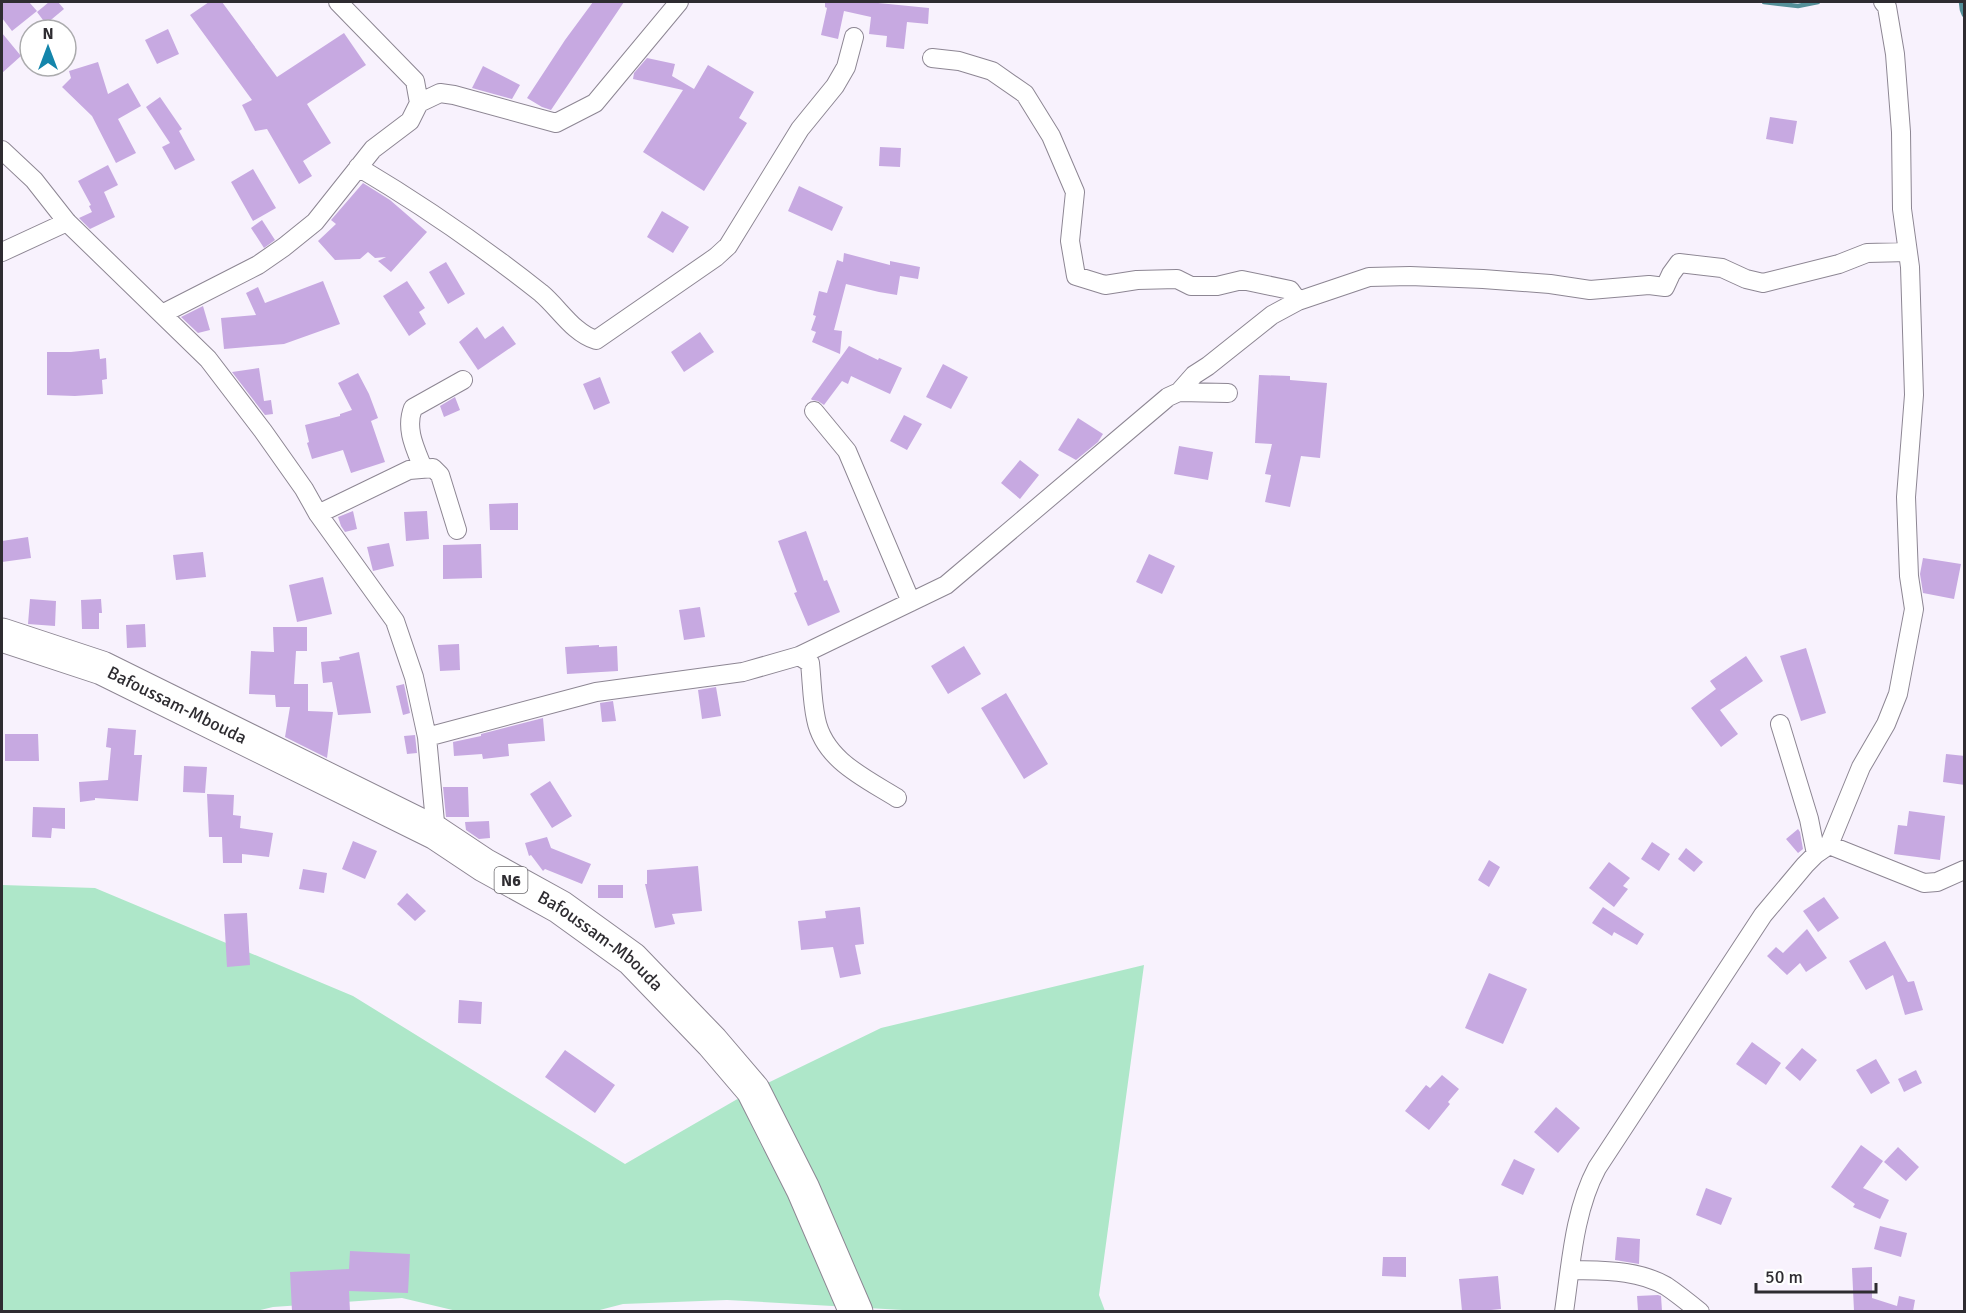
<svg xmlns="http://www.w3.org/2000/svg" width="1966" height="1313" viewBox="0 0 1966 1313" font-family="Signika,sans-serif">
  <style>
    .green { fill: #aee7c9 }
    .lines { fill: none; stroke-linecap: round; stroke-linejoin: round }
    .stream { stroke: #559099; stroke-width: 4.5 }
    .building { fill: #c7a9e1 }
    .street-casing { stroke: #8d8693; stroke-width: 20 }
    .highway-casing { stroke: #8d8693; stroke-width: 35 }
    .street { stroke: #fff; stroke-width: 18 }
    .highway { stroke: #fff; stroke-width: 33 }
    .labels { text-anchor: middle; stroke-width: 4.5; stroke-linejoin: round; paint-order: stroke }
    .shield { fill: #fff; stroke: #6d6b6f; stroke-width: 1.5 }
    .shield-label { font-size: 16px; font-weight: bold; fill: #2e2c31 }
    .street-label { font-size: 18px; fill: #2e2c31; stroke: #fff }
  </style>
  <rect width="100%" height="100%" fill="#f8f2fd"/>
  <!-- green -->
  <path class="green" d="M2,885L95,888L353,996L625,1164L753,1090L881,1028L1144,965L1099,1295L1105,1311L938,1312L727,1300L623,1304L592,1312H461L402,1298L273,1307L252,1312H2Z"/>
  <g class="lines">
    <!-- stream -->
    <path class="stream" d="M1764,2L1798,6L1818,2
      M1961,2L1962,10L1964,15"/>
  </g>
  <!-- building -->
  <path class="building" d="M2,2H29L37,11L12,31L2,18Z
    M49,2H58L64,9L46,24L37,12Z
    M209,2H222L277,77L344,33L366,65L307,104L331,143L303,161L312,176L299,184L267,129L255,131L242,105L252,100L190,15Z
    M593,2H624L551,110L542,107L527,98L565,40Z
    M825,2H868L929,8L928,24L907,22L904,49L886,47L887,36L869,34L871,17L844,11L838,39L821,35L827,8L825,7Z
    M168,29L179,54L157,64L145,40Z
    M2,33L21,56L2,73Z
    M647,58L675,64L672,76L694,89L708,65L754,92L739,118L747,123L704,191L643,152L683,90L633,79L634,73Z
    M98,62L108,94L128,83L141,106L118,119L136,153L116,163L92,116L62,87L71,78L69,71Z
    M483,66L520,85L512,99L472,88Z
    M160,97L182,129L179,131L195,160L175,170L162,147L170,143L146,107Z
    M1770,117L1797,121L1793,144L1766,139Z
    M880,147L901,148L900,167L879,166Z
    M108,165L118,185L104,192L115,217L90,229L79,218L92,212L89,206L91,205L78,181Z
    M253,169L276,208L253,221L231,182Z
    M363,183L390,200L427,232L391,272L378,261L386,257L375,258L368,252L360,259L335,260L318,241L336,224L331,220Z
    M799,186L843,207L832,231L788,211Z
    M662,211L689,227L673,253L647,237Z
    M262,220L275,240L264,248L251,228Z
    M844,253L890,265V261L920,267L918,279L900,276L897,295L879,292L846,284L834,330L842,331L840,354L812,342L816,332L811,330L816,316L813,315L819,291L827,293L837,260L843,262Z
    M446,262L465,294L448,304L429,272Z
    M323,281L340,324L284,344L224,349L221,318L256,315L246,293L258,287L265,303Z
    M407,281L425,308L419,312L426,324L409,336L383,296Z
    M203,306L210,330L198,333L181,317Z
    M503,326L516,344L478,370L459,342L477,327L485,339Z
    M700,332L714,352L684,372L671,352Z
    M849,346L878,360L879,358L902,368L890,394L851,376L848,384L842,381L824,405L818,401L812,400L811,399Z
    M99,349L100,359L106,358L107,379L102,380L103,394L75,396L47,395V352H71Z
    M943,364L968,377L951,409L926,397Z
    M259,368L264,401L271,400L273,414L265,415L232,372Z
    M358,373L369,394L378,418L371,421L385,462L351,473L343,450L312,459L307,443L309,442L305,425L340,416V414L352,410L338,383Z
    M1259,375L1290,376V380L1327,383L1320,458L1301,456L1290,507L1265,502L1271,475L1265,474L1272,444L1255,443Z
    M600,377L610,403L594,410L583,384Z
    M455,397L460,410L444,417L440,406Z
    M904,415L922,424L907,450L890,441Z
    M1078,418L1103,434L1098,442L1076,460L1058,450Z
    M1179,446L1213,452L1208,480L1174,474Z
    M1020,460L1039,475L1020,499L1001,483Z
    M518,503V530H490L489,504Z
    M353,511L357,529L345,532L341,526L338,517Z
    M427,511L429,539L406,541L404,512Z
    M806,531L824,581L827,580L840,612L808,626L794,593L797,592L778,541Z
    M28,537L31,558L2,562V541Z
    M389,543L394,566L373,571L367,547Z
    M481,544L482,578L443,579V545Z
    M203,552L206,577L176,580L173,555Z
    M1149,554L1175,566L1162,594L1136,582Z
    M1923,558L1961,564L1954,599L1923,593L1920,574Z
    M323,577L332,614L297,622L289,585Z
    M30,599L56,601L55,626L28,624Z
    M101,599L102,613H99V629H82L81,600Z
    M700,607L705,637L684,640L679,610Z
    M145,624L146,647L127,648L126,625Z
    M273,627H307V651H296L294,684H308V711L333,712L327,758L285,737L290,707H276L275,695L249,694L251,651L274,652Z
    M459,644L460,670L440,671L438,645Z
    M599,645V647L617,646L618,671L567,674L565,647Z
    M964,646L981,674L948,694L931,666Z
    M1806,648L1826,713L1801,721L1780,656Z
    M359,652L371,713L338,715L332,682L323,683L321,662L340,660L339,657Z
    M1746,656L1763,681L1720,710L1738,734L1721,747L1691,708L1716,689L1710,681Z
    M404,684L410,713L403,715L396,686Z
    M716,687L721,716L702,719L698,690Z
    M1006,693L1048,764L1024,779L981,708Z
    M613,701L616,721L602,722L600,703Z
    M543,718L545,741L508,744L509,756L483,759L482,754L454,756L453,742L481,736V734Z
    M108,728L136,730L134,755H142L138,801L95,798V800L80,802L79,782L108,780L111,748L106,747Z
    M5,734H38L39,761H5Z
    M415,735L417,753L407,754L404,736Z
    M1946,754L1965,756V785L1943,782Z
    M184,766L207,767L205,793L183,792Z
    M550,781L572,816L552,828L530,794Z
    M443,787H468L469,817H446Z
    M207,794L234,795L233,815L241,816L240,828L273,833L269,857L242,854V863H223L222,837H209Z
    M33,807L65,808V829L52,828L51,838L32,837Z
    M1909,811L1945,816L1940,860L1894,854L1898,825L1907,826Z
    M489,821L490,838L479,839L466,830L465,822Z
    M1798,829L1800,832L1803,849L1798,853L1786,839Z
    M547,837L551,848L591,864L582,884L545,869L543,871L531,855L529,856L525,843Z
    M353,841L377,851L365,879L342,869Z
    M1652,842L1670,854L1659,871L1641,859Z
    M1686,848L1703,862L1694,872L1678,859Z
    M1489,860L1500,867L1489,887L1478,880Z
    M1609,862L1630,878L1623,886L1628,889L1614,907L1589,888Z
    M698,866L702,911L672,914L675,924L655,928L645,884H647V870Z
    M303,869L327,873L324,893L299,889Z
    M598,885H623V898H598Z
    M407,893L426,911L415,921L397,904Z
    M1824,897L1839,918L1818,932L1803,911Z
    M860,907L864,944L855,945L861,974L840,978L833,947L801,950L798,921L826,918L825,911Z
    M1603,907L1644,934L1637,945L1614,932L1612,936L1592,923Z
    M247,913L250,965L227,967L224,914Z
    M1807,929L1827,958L1806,972L1800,963L1787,975L1767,956L1776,947L1783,953Z
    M1885,941L1908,982L1914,981L1923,1010L1905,1015L1893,975L1866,990L1849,961Z
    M1489,973L1527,989L1503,1044L1465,1028Z
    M459,1000L482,1002L481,1024L458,1023Z
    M1752,1042L1781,1063L1766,1085L1736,1064Z
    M1802,1048L1817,1060L1800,1081L1785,1068Z
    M565,1050L615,1085L595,1113L545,1077Z
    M1876,1059L1890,1083L1871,1094L1856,1070Z
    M1916,1070L1922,1083L1904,1092L1898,1079Z
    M1442,1075L1459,1089L1448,1102L1450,1104L1429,1130L1405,1111L1426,1085L1430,1088Z
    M1556,1107L1580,1128L1558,1153L1534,1132Z
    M1861,1145L1883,1161L1863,1188L1889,1200L1880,1219L1853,1207L1855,1204L1831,1187Z
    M1898,1147L1919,1167L1906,1181L1884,1162Z
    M1514,1159L1535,1169L1523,1195L1501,1185Z
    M1706,1188L1732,1198L1721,1225L1696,1215Z
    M1880,1226L1907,1233L1901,1257L1874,1249Z
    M1617,1237L1640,1239L1639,1264L1615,1260Z
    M350,1251L410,1254L408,1293L349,1291L350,1311H292L290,1272L349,1269Z
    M1383,1257H1406V1277L1382,1276Z
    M1872,1267V1298L1897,1306L1899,1296L1915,1300L1913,1311H1854L1852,1268Z
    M1498,1276L1501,1309L1491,1310V1311H1462L1459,1279Z
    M1658,1295L1661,1296L1662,1311H1638L1637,1296Z"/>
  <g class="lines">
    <defs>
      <path id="street" d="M932,58L959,61L992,71L1025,94L1051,136L1075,192L1070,241L1076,276L1105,285L1137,280L1177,279L1191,286H1217L1242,280L1290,290L1298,301
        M419,103L440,93L454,95L556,123L595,103L679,2
        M2,150L34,180L67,222L208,359L263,431L304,489L318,514L395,621L414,677L427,737L436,833
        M358,167C422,205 483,247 541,293C559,308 573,333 596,340L716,257L728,246L800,129L835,86L846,67L854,37
        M2,252L67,222
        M162,314L258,265L284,247L315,222L373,149L410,121L419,103L415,81L338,2
        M1179,392L1194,375L1208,366L1272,315L1298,301L1369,277L1410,276L1483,279L1550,284L1590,290L1649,285L1665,287L1671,274L1679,263L1722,268L1746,279L1763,283L1839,264L1867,253L1908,252
        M814,411L847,451L911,602
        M423,468C415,448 405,429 413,408L463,380
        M318,514L409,470L433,468L440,475L457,530
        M799,656L810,663C812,682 812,701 816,719C824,760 865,778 897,798
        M1780,724L1809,819L1816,854
        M427,737L596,692L743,672L799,656L946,585L1168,397L1179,392L1228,393
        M1829,845L1924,883L1937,882L1964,870
        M1570,1270C1603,1271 1636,1269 1666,1286C1678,1294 1689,1303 1700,1312
        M1564,1312C1571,1264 1574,1211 1597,1168L1763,915L1805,865L1816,854L1829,845L1861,767L1886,724L1898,694L1914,609L1909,576L1906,497L1914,395L1910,267L1902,209L1901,132L1895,54L1887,7L1883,2"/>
      <g id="highway">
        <path id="s1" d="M2,635L102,668L436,833L484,865L560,907L632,959L712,1042L753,1090L803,1189L856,1312"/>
      </g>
    </defs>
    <!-- street casing -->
    <use href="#street" class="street-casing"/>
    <!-- highway casing -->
    <use href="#highway" class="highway-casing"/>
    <!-- street -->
    <use href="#street" class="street"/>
    <!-- highway -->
    <use href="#highway" class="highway"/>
  </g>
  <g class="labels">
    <!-- shield labels -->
    <rect class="shield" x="494.5" y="867" width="33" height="26" rx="4.5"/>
    <g class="shield-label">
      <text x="511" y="886">N6</text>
    </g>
    <!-- street labels -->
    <g class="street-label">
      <text dy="6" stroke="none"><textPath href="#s1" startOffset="189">Bafoussam-Mbouda</textPath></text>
      <text dy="6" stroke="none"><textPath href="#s1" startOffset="675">Bafoussam-Mbouda</textPath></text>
    </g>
  </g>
  <!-- border -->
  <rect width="1966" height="1313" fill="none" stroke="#2e2c31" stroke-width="6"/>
  <!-- north arrow -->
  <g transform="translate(48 48)"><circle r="28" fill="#ffffff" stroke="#ababad" stroke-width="1.5"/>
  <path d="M0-4.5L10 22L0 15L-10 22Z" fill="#1485ab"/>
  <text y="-9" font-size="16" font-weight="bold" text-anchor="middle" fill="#2e2c31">N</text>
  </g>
  <!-- scale -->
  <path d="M1756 1283v9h120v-9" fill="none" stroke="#2e2c31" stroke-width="3"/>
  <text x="1765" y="1283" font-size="18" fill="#2e2c31" stroke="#ffffff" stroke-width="4.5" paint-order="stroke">50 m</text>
</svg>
